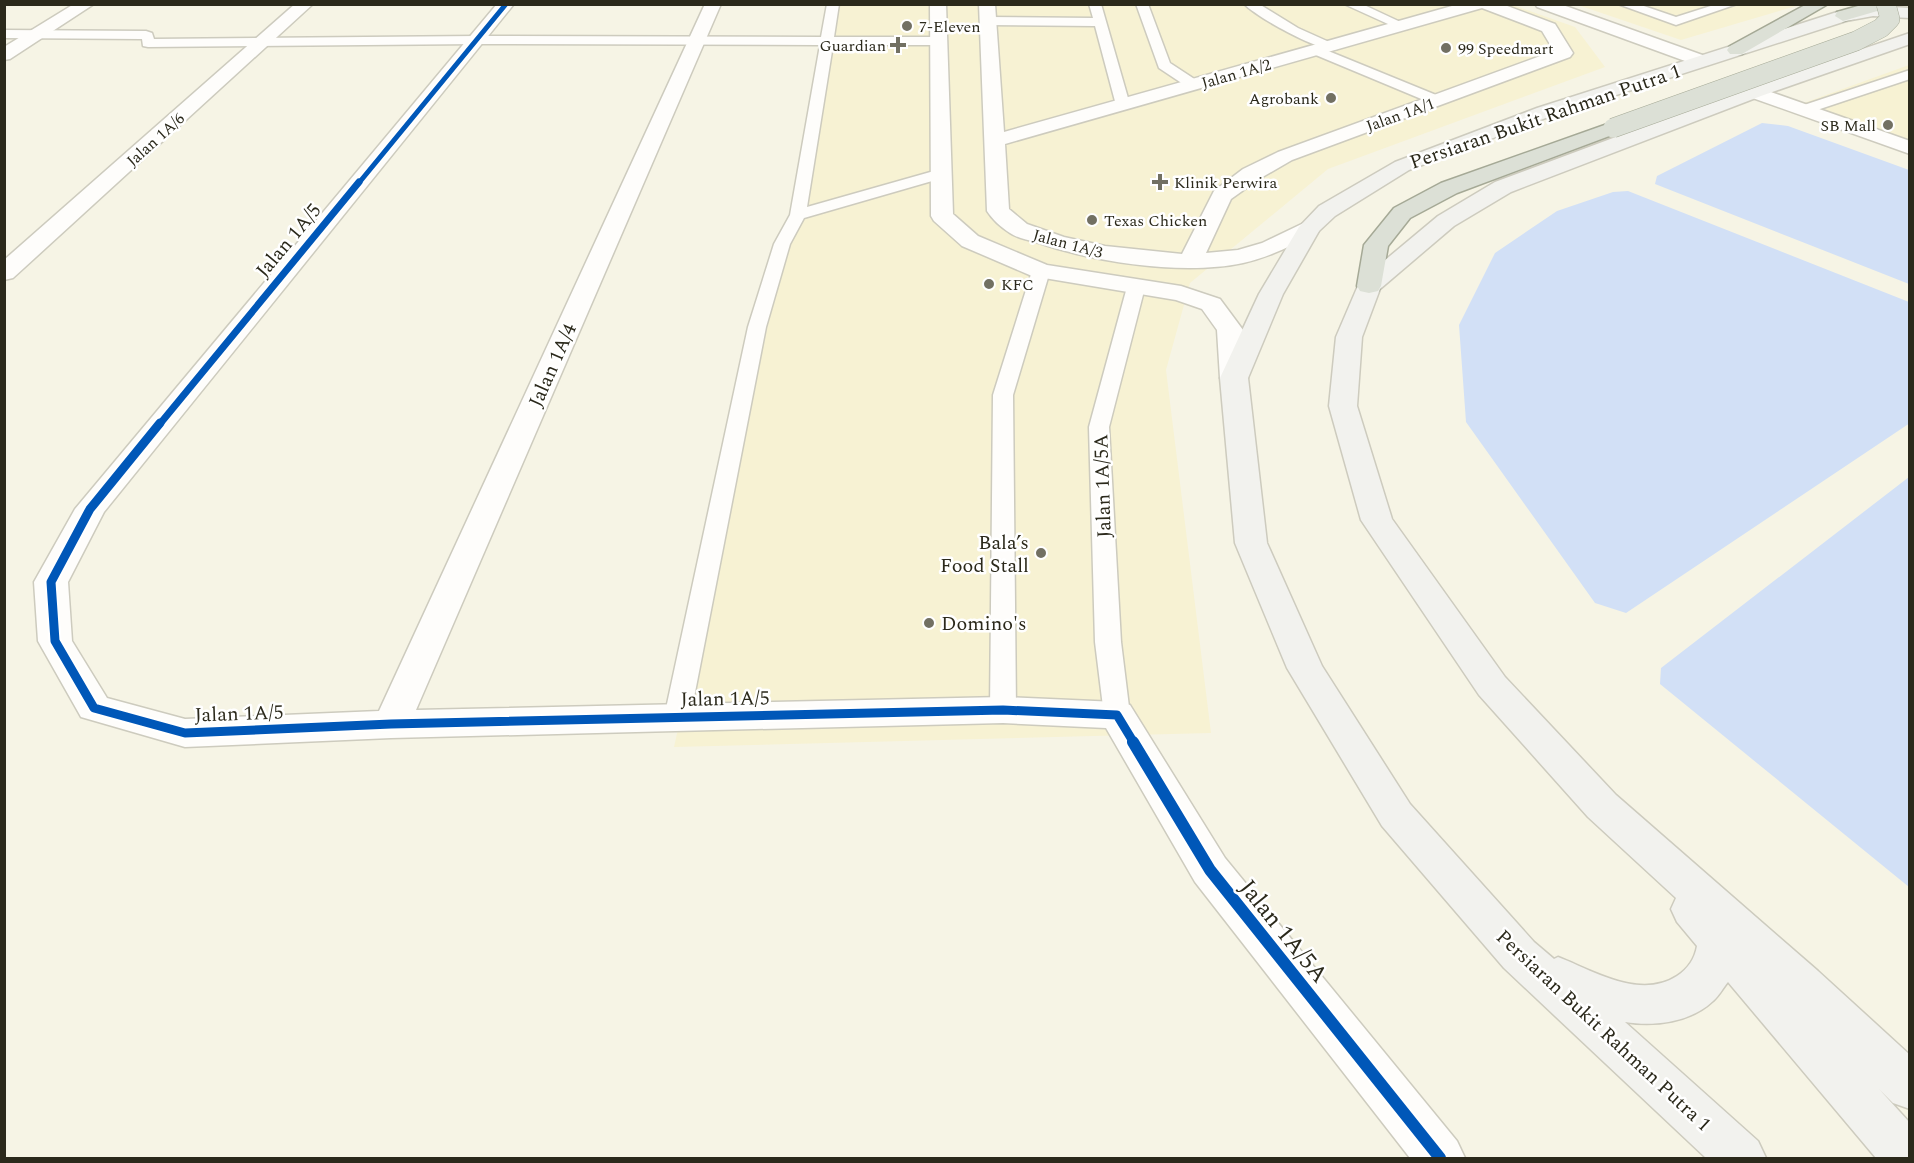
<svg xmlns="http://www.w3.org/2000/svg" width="1914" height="1163" viewBox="0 0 1914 1163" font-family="Spectral,serif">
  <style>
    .built { fill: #f7f2d3 }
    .water { fill: #d2e0f6 }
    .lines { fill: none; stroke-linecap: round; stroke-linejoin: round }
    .service-casing { stroke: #cdcbbe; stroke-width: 3 }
    .minor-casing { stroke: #cdcbbe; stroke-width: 3 }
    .tertiary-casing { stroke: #cdcbbe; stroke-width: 3 }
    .secondary-casing { stroke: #cdcbbe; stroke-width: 3 }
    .trunk-casing { stroke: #a5a996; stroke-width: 3 }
    .service { fill: #fefdfb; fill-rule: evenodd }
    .minor { fill: #fefdfb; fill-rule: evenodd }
    .tertiary { fill: #fefdfb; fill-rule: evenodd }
    .secondary { fill: #f2f2ee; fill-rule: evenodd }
    .trunk { fill: #dce0d6; fill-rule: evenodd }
    .trunk-bridge-casing { stroke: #a5a996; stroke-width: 20; stroke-linecap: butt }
    .trunk-bridge { stroke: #dce0d6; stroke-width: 19 }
    .cycleway-far3-casing { stroke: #fff; stroke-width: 8 }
    .cycleway-far2-casing { stroke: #fff; stroke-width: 10 }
    .cycleway-far1-casing { stroke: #fff; stroke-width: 13 }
    .cycleway-casing { stroke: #fff; stroke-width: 16 }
    .cycleway-far3 { stroke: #0057b8; stroke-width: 5 }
    .cycleway-far2 { stroke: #0057b8; stroke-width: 7 }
    .cycleway-far1 { stroke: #0057b8; stroke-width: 9 }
    .cycleway { stroke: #0057b8; stroke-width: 12 }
    .poi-dot { fill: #727062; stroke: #fff; stroke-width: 2 }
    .labels { text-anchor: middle; stroke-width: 5; stroke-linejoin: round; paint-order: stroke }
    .far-poi-label { font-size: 16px; fill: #2b291b; stroke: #fff; text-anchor: start }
    .far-street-label { font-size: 16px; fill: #2b291b; stroke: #fff }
    .street-label { font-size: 20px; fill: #2b291b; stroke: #fff }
    .poi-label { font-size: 20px; fill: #2b291b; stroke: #fff; text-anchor: end }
    .near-street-label { font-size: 24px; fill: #2b291b; stroke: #fff }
  </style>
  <rect width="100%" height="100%" fill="#f6f4e5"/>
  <!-- built -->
  <path class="built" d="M1510,4L1575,27L1605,67L1328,169L1190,283L1166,370L1211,733L674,747L839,5Z
    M1790,4L1796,6L1681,40L1578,5Z
    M1909,65V143L1801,104Z"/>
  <!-- water -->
  <path class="water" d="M1762,123L1788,126L1909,170V284L1655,184L1657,176Z
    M1628,191L1909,302L1910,423L1626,613L1595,603L1466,422L1459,325L1495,253L1557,211L1613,192Z
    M1909,477V887L1660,684L1661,668Z"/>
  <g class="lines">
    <defs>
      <path id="service" d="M827,4H839L834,37H937L943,41L937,45H833L807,207L941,169L949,174L946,177L804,218L790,244L766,327L690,718L686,725L677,728L668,725L664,718L748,327L774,244L790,215L820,45L477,44L148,47L143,46L142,39L4,38V30L146,31L152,33L154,39L477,36L821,37Z
        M1089,4H1101L1130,105L1128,108L1123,109L1116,105L1095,26L988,25L982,21L988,17L1093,18Z
        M1136,4H1148L1170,63L1199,82L1201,85L1199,88H1189L1159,68Z
        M1244,4H1259L1298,28L1338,46L1337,49C1320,53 1257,17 1244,4Z
        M1344,4H1362L1409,26L1407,29H1399Z
        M1618,4H1638L1676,17L1717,4H1737L1676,25Z
        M1316,46L1441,97L1443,100L1436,104L1431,103L1311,53L1310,50Z
        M1910,70V79L1808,113H1798L1796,110L1798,107Z
        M1041,266L1047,267L1050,271L1013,395L1016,710L1012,717L1003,720L994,717L990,710L993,395L1032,271L1035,267Z
        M1136,282L1142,283L1145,287L1109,427L1121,642L1130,715L1126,722L1117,725L1108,722L1104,715L1095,642L1089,427L1127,287L1130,283Z"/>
      <path id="minor" d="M74,4H94L10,59L4,60V47Z
        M295,4H313L13,278L4,280V260Z
        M497,4H514L104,512L68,582L72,641L107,698L185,719L379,711L705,4H721L416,710L1003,697L1117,702L1130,705L1225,858L1457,1141L1465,1158H1410L1195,882L1106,728L1003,723L391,738L185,747L81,717L38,641L34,582L75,509Z
        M930,4H946L953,214L978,236L1047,265L1181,286L1220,299L1243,330L1248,378L1244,384L1234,386L1224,384L1220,378L1217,330L1202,309L1176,300L1032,276L962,246L934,221L931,216Z
        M979,4H995L1004,132L1459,4H1502L1555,24L1573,53L1570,57L1292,160L1259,179L1231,199L1206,253L1238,250L1262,243L1310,220L1318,222L1321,227L1318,232C1293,245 1270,257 1243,263C1183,276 1093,262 1036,242C1027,240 1017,238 1010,233C1002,228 992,219 987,211ZM1482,8L1542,31L1554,51L1278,152L1243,169L1214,191L1182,254L1105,246L1064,237L1027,224L1009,209L1005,144Z
        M1754,86L1910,141V154L1747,96L1745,92L1747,88Z"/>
      <path id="tertiary" d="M1535,4H1560L1708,57L1711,61L1708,65H1696L1537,7Z"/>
      <path id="secondary" d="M1873,6L1910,8V18L1873,16L1846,21L1551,116L1409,170L1335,216L1319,231L1283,294L1248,378L1267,543L1322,666L1410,804L1534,942L1554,959L1558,957C1594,971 1640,1000 1677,976C1688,969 1695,958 1697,946L1677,922L1671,909L1676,898L1588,817L1479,695L1361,520L1329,406L1336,337L1360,281L1438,216L1495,182L1747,88L1910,33V44L1761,96L1511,192L1454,226L1380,289L1362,337L1357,406L1392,519L1505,677L1616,795L1818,971L1910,1055V1109L1893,1103L1879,1089L1910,1123V1158H1876L1728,982C1723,988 1719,996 1713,1001C1691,1022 1655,1027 1625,1022L1758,1141L1766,1158H1706L1504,968L1382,826L1287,668L1235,543L1220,378L1259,294L1299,227L1319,206L1395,162L1537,108L1837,12Z"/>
      <path id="trunk" d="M1807,4H1828L1742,54H1730L1727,50L1730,46Z
        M1865,4H1893L1891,7L1843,21L1835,16L1837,12Z
        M1613,122L1620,124L1623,128L1620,132L1457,193L1410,218L1388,246L1381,286L1378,291L1369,293L1360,291L1357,286L1364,245L1394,208L1441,183Z"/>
    </defs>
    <!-- service casing -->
    <use href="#service" class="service-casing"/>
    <!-- minor casing -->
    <use href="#minor" class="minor-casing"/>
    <!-- tertiary casing -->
    <use href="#tertiary" class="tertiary-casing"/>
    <!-- secondary casing -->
    <use href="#secondary" class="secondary-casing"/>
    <!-- trunk casing -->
    <use href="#trunk" class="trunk-casing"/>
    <!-- service -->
    <use href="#service" class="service"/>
    <!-- minor -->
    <use href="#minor" class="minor"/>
    <!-- tertiary -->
    <use href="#tertiary" class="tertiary"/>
    <!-- secondary -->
    <use href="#secondary" class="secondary"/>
    <!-- trunk -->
    <use href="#trunk" class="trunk"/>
    <defs>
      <path id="trunk-bridge" d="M1613,128L1856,41L1881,28L1890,19L1886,4"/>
    </defs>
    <!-- trunk-bridge casing -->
    <use href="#trunk-bridge" class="trunk-bridge-casing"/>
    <!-- trunk-bridge -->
    <use href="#trunk-bridge" class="trunk-bridge"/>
    <defs>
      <path id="cycleway-far3" d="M358,184L506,4"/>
      <path id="cycleway-far2" d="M159,425L359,182"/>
      <path id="cycleway-far1" d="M160,423L90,509L51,582L55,641L94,708L185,733L391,724L1003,710L1117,715L1134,743"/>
      <path id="cycleway" d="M1133,742L1210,870L1440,1158"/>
    </defs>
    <!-- cycleway-far3 casing -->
    <use href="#cycleway-far3" class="cycleway-far3-casing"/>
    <!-- cycleway-far2 casing -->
    <use href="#cycleway-far2" class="cycleway-far2-casing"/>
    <!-- cycleway-far1 casing -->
    <use href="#cycleway-far1" class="cycleway-far1-casing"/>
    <!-- cycleway casing -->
    <use href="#cycleway" class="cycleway-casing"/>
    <!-- cycleway-far3 -->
    <use href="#cycleway-far3" class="cycleway-far3"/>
    <!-- cycleway-far2 -->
    <use href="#cycleway-far2" class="cycleway-far2"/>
    <!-- cycleway-far1 -->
    <use href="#cycleway-far1" class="cycleway-far1"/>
    <!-- cycleway -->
    <use href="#cycleway" class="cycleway"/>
  </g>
  <!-- markers -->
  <g class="poi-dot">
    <circle cx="907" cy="26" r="6"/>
    <path d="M895 36h6v6h6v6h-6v6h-6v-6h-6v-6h6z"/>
    <circle cx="1446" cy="48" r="6"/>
    <circle cx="1331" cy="98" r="6"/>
    <circle cx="1888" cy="125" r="6"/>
    <path d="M1157 173h6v6h6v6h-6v6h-6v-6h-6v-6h6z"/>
    <circle cx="1092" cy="220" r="6"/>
    <circle cx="989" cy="284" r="6"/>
    <circle cx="1041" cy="553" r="6"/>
    <circle cx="929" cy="623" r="6"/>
  </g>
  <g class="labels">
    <!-- far-poi labels -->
    <g class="far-poi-label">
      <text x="919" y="32">7-Eleven</text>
      <text x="886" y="51" text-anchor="end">Guardian</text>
      <text x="1458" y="54">99 Speedmart</text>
      <text x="1319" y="104" text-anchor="end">Agrobank</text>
      <text x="1876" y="131" text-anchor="end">SB Mall</text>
      <text x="1174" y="188">Klinik Perwira</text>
      <text x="1104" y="226">Texas Chicken</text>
      <text x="1001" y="290">KFC</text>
    </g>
    <!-- far-street labels -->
    <g class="far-street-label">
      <text transform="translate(1236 73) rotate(-16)" y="6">Jalan 1A/2</text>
      <text transform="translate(1400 114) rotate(-20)" y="6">Jalan 1A/1</text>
      <text transform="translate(155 139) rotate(-42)" y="6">Jalan 1A/6</text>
      <text transform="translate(1068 243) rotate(15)" y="6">Jalan 1A/3</text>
    </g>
    <!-- street labels -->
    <g class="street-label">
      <text transform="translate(1545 116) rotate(-19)" y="7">Persiaran Bukit Rahman Putra 1</text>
      <text transform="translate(288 240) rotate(-50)" y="7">Jalan 1A/5</text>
      <text transform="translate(552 365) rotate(-66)" y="7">Jalan 1A/4</text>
      <text transform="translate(1102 486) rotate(-92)" y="7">Jalan 1A/5A</text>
      <text transform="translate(725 698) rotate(-1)" y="7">Jalan 1A/5</text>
      <text transform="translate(239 713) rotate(-2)" y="7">Jalan 1A/5</text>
      <text transform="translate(1604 1030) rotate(43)" y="7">Persiaran Bukit Rahman Putra 1</text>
    </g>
    <!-- poi labels -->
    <g class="poi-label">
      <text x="1029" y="549">Bala’s<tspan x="1029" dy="23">Food Stall</tspan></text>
      <text x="941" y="630" text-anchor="start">Domino's</text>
    </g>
    <!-- near-street labels -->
    <g class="near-street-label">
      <text transform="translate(1284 931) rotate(51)" y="8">Jalan 1A/5A</text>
    </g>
  </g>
  <!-- border -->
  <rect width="1914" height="1163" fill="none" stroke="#2b291b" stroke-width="12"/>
</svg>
